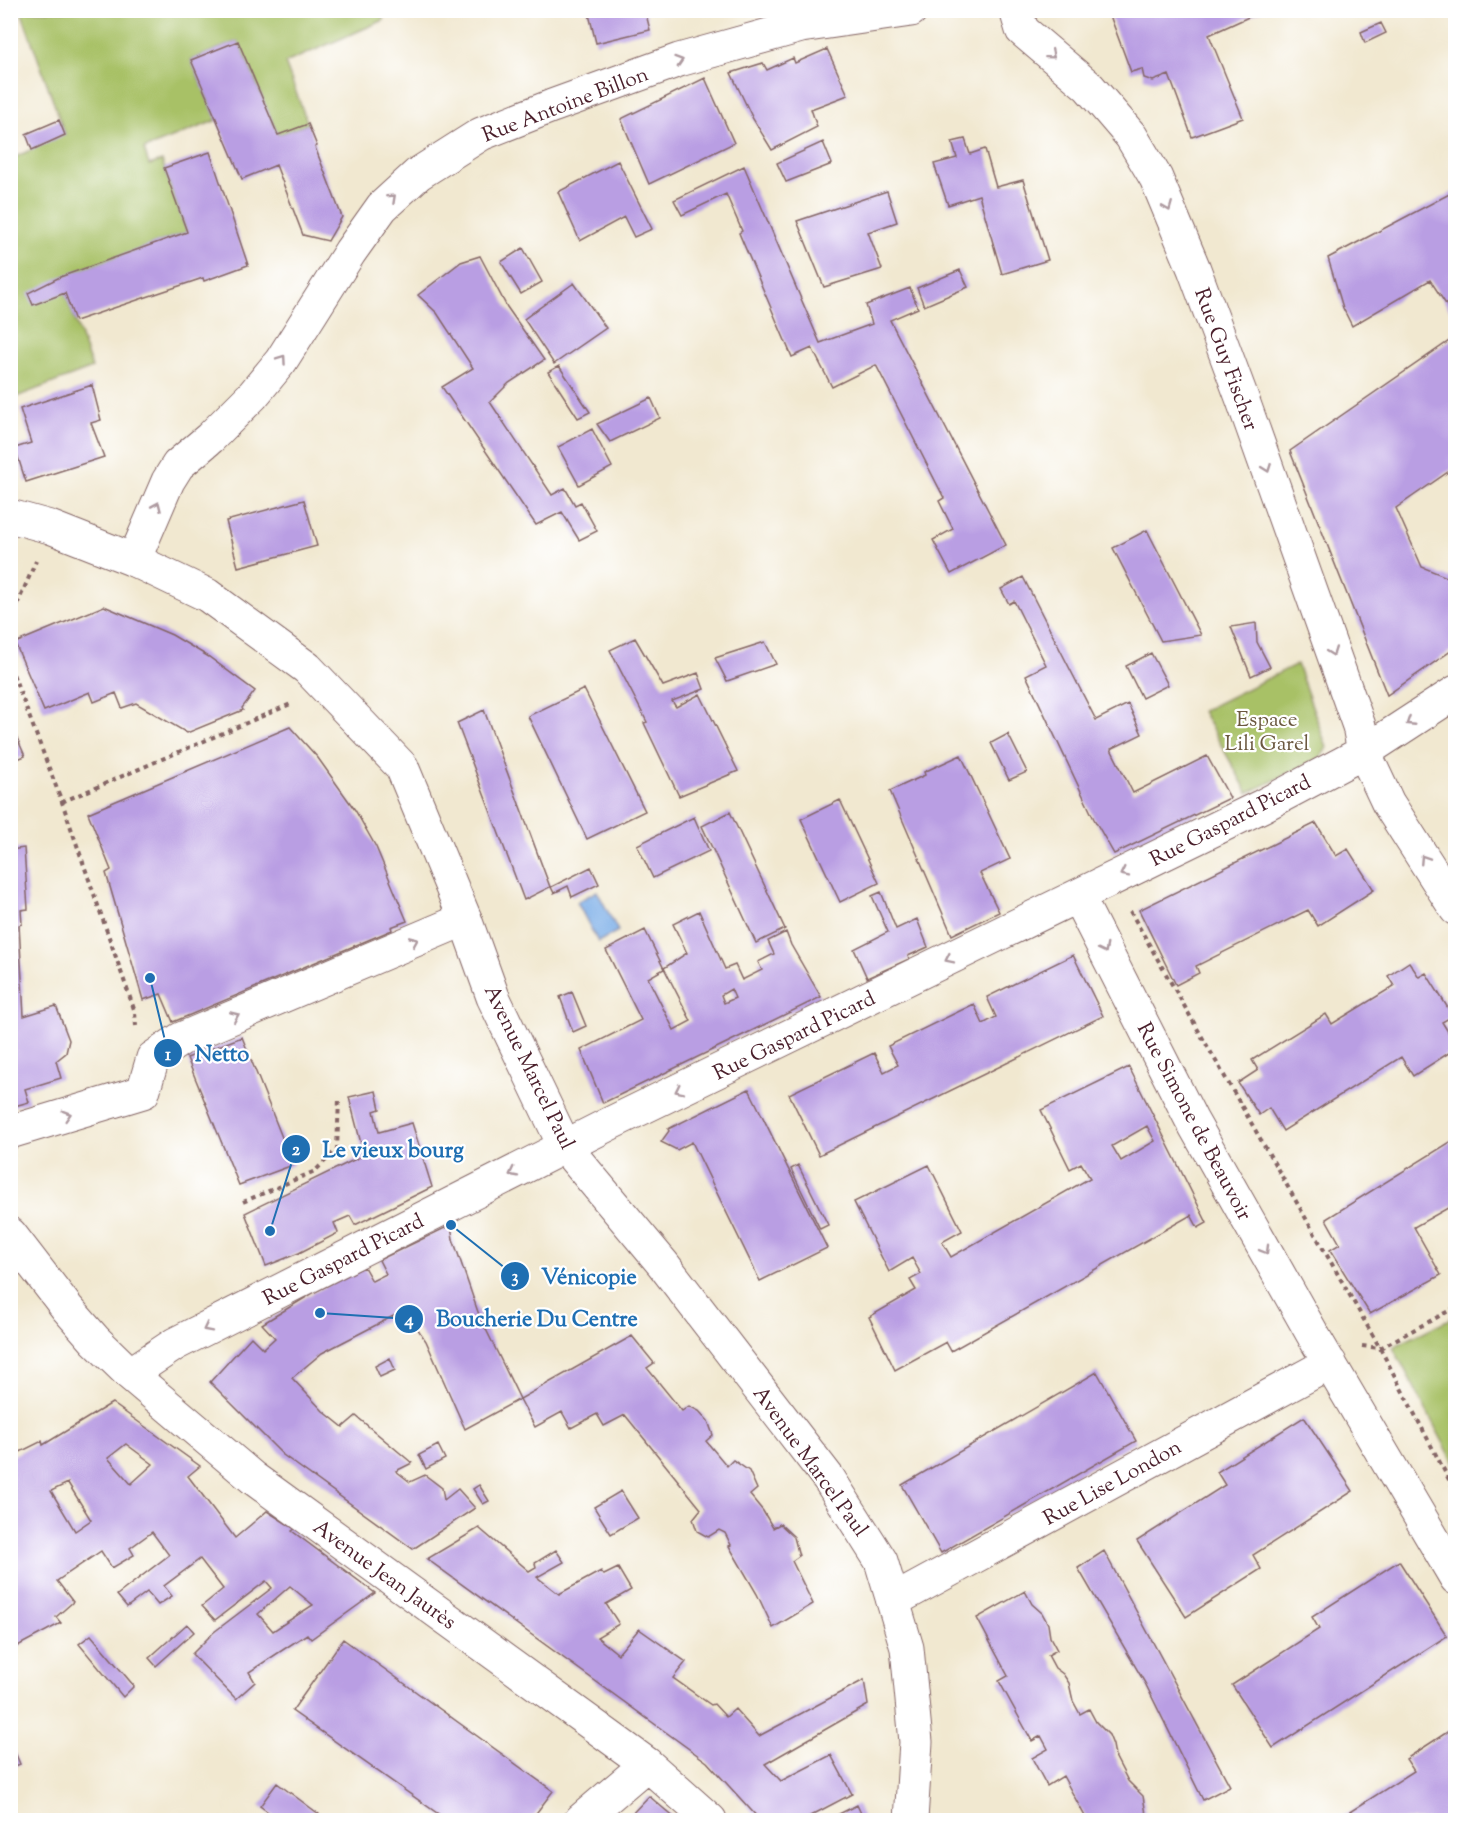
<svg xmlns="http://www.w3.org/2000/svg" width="1466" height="1831" viewBox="0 0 1466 1831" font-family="'Sorts Mill Goudy',serif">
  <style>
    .green { fill: #a8c166; stroke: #797048; stroke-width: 1.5 }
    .water { fill: #7aade7; stroke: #626689; stroke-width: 1.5 }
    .building { fill: #b99ee3; fill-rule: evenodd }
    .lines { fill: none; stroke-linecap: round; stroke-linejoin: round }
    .minor-casing { stroke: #846565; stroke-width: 35 }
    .major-casing { stroke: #846565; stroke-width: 35 }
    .path { stroke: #846565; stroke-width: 4; stroke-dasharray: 4.5 4.5; stroke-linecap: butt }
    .minor { stroke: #fff; stroke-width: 33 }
    .major { stroke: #fff; stroke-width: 33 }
    .oneway { stroke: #ae9aa0 }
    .labels { text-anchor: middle; stroke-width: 4.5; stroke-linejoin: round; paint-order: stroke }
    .street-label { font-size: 21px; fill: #4a1f2b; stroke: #fff }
    .park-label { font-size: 21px; fill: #6b5840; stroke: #fff }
    .leader { fill: none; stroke: #1f6fb2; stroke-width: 2 }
    .callout-dot { fill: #1f6fb2; stroke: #fff; stroke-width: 2 }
    .mark-label { font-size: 18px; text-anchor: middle; font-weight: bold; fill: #fff }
    .callout-label { font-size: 22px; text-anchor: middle; font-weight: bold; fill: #1f6fb2; stroke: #fff; stroke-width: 4.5; stroke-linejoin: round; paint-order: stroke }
  </style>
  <rect width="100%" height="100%" fill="#fff"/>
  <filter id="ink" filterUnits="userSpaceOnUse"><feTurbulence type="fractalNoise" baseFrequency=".0167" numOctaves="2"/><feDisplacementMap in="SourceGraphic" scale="12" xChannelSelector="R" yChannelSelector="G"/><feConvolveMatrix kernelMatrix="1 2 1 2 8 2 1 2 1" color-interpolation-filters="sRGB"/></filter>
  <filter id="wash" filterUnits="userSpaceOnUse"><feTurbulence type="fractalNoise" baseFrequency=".008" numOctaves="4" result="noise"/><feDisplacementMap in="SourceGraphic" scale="24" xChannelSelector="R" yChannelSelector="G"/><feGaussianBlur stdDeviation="1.35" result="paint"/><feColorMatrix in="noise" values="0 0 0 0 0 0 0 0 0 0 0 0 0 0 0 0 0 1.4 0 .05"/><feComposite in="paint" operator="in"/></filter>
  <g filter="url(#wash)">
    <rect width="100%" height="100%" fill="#f1e8d0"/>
    <!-- green -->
    <path class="green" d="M21,11H380L384,20L285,63L308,124L278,135L238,41L191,60L217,120L144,149L149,165L162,161L187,232L60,278L92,368L11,399V159L65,134Z
      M1297,664L1327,748L1320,758L1248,793L1202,711Z
      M1455,1316V1465L1393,1347Z"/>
    <!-- water -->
    <path class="water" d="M597,891L618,931L598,942L577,902Z"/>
    <g id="blocks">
      <!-- building -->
      <path class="building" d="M588,10H645L650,30L596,43Z
        M1108,10H1264L1209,35L1243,118L1192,137L1169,75L1153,81L1144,78L1142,69L1131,72Z
        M1381,23L1386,33L1365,43L1361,32Z
        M238,41L278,135L308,124L317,146L315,147L342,217L328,241L303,235L276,165L242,179L191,60Z
        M827,49L848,95L811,109L817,127L772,150L753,119L731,73L763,63L767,70L793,58L795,63Z
        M705,78L734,143L649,184L621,119Z
        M59,120L65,135L32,150L26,134Z
        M965,139L970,154L985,149L996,187L1023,180L1048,260L1002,274L979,195L948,205L934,164L957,158L952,142Z
        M823,142L832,164L786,182L777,163Z
        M210,152L248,265L204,281L203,278L75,321L65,293L33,305L28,293L60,277L187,232L164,168Z
        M618,161L652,229L634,237L624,217L580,241L558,192Z
        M744,166L820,343L872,324L866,305L910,288L918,308L890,320L1006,545L951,574L933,540L953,529L939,501L944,498L876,365L832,387L812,348L792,357L739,233L742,231L726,194L682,215L674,200Z
        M887,191L897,222L868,232L882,269L824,287L797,221Z
        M1455,191V318L1430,280L1352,326L1343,308L1328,258Z
        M523,248L542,282L521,294L501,262Z
        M480,256L507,307L544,360L509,383L490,402L552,495L565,488L575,505L581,502L597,531L579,540L562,512L536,525L442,387L473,368L437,313L418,295L461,262Z
        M960,270L968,287L924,306L917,288Z
        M574,283L606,328L554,364L524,319Z
        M1455,337V467L1396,508L1422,567L1449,578L1455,574V648L1387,695L1290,451Z
        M559,366L590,412L578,418L548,372Z
        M92,385L101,420L91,423L104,457L26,482L15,448L31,443L20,409Z
        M651,398L660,418L610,442L597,424Z
        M592,429L612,467L579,485L558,447Z
        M304,500L317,546L238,567L226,521Z
        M1147,530L1201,635L1161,641L1113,548Z
        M1023,577L1096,720L1128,704L1142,734L1111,749L1133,793L1207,756L1230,798L1114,854L1094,819L1026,675L1046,665L1014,601L1009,604L1001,589Z
        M104,606L172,635L209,657L255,691L242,708L243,710L187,733L136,703L122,708L116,693L94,702L90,692L44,711L15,643Z
        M1256,623L1257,642L1270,667L1251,676L1231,627Z
        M635,638L663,686L698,673L704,689L672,701L676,707L700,694L738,771L679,796L644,723L647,722L610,650Z
        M765,642L776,664L727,681L715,658Z
        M1151,653L1168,685L1142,698L1126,666Z
        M584,689L645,811L587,839L528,716Z
        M484,710L550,887L524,900L457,723Z
        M10,722L25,756L10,762Z
        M290,727L318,758L355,810L376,847L407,921L391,927L392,930L173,1022L161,994L143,1000L106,873L111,870L88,813Z
        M1008,734L1027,772L1009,780L991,743Z
        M961,755L1010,859L980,873L999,912L952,935L890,791L925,775L924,772Z
        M840,800L879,883L840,902L801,819Z
        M730,812L785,929L756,943L702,826Z
        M694,817L709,851L653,878L637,845Z
        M1316,823L1336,856L1348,849L1374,890L1318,926L1308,910L1196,966L1199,973L1176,985L1139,910Z
        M24,848L28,909L21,910L22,924L19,925L24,1016L56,1006L69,1040L66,1053L56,1061L61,1078L25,1089L29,1102L11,1107L10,850Z
        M591,867L599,884L572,897L568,886L554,893L551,887Z
        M881,892L896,929L917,919L928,947L908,956L909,959L867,978L854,949L888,932L872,896Z
        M699,911L725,969L735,965L742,980L762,970L758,962L774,954L768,941L786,932L791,945L821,997L603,1103L581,1050L641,1020L606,950L645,930L664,969L648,978L674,1030L691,1021L664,968L687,953L673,924ZM731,989L735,998L724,1003L721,995Z
        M1073,955L1103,1016L819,1155L789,1094L874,1053L884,1072L898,1065L888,1046L974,1004L983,1024L996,1017L987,997Z
        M1409,962L1419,977L1426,973L1453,1016L1442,1022L1455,1043V1049L1413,1076L1401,1057L1283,1131L1269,1108L1259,1115L1238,1083L1258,1070L1252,1060L1326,1014L1332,1024L1394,986L1388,976Z
        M572,992L586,1026L573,1032L560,997Z
        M242,1037L293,1165L239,1185L187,1058Z
        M1129,1067L1207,1223L1198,1228L1191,1215L951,1351L946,1342L895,1370L869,1317L916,1290L910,1280L921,1274L912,1258L889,1272L854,1202L929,1165L962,1231L942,1242L951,1257L1090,1178L1081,1163L1070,1169L1041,1110ZM1147,1126L1155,1141L1121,1161L1112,1146Z
        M749,1089L827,1248L760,1281L692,1142L677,1150L661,1142L669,1131L668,1129Z
        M376,1091L380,1109L374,1111L379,1132L412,1123L432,1187L355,1225L350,1216L334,1223L338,1233L299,1253L266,1266L245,1213L364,1155L349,1097Z
        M1455,1139V1204L1414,1227L1441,1275L1370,1314L1330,1250L1340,1244L1326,1219Z
        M798,1165L828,1225L820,1229L791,1169Z
        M451,1225L453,1239L479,1315L520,1399L465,1429L426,1341L405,1310L322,1353L292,1378L323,1411L343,1427L356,1416L412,1463L396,1471L410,1482L425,1475L442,1488L444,1500L458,1489L475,1508L413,1549L283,1455L210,1382L251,1337L263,1349L275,1338L262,1324L313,1293L364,1267L372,1281L386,1274L379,1260Z
        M632,1336L654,1363L647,1368L682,1411L689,1406L699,1411L708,1421L713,1435L706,1441L727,1466L733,1460L749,1471L757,1489L750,1495L763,1511L773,1528L780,1524L794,1537L799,1556L792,1561L813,1604L773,1628L757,1594L729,1546L731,1545L725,1533L719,1530L708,1537L697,1531L693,1519L701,1509L625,1415L604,1426L597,1414L571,1428L562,1412L535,1427L520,1399Z
        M390,1358L395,1370L380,1377L375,1366Z
        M1097,1372L1136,1441L941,1553L902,1485Z
        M112,1403L200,1466L188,1476L235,1538L267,1511L295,1529L292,1531L375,1593L311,1639L307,1634L249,1672L255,1682L236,1699L192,1654L214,1632L272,1588L266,1581L215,1620L202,1606L223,1589L200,1559L164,1586L172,1596L158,1605L147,1592L127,1607L117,1595L169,1555L152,1532L130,1548L134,1555L112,1568L101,1551L57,1581L73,1602L56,1617L61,1623L10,1650V1457L42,1441L43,1445ZM126,1444L153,1464L131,1484L108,1458ZM68,1483L91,1520L75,1531L51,1491ZM290,1586L313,1605L273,1631L258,1614Z
        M1304,1417L1353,1491L1253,1555L1261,1569L1186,1617L1137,1541L1225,1485L1217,1472Z
        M438,1445L445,1459L426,1469L419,1455Z
        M479,1485L489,1501L483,1504L473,1489Z
        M621,1491L638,1518L611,1534L594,1507Z
        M479,1528L529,1571L536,1567L535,1563L556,1550L564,1562L537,1577L559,1594L601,1571L604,1575L618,1568L631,1590L606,1604L619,1624L597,1637L618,1654L639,1629L686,1662L673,1678L711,1705L714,1704L726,1717L735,1709L759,1736L864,1680L868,1705L765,1764L781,1781L831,1755L852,1794L810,1816L814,1820H760L707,1762L427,1559Z
        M1104,1551L1230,1786L1203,1800L1145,1683L1078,1568Z
        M1399,1561L1447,1636L1273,1748L1232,1685L1319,1629L1312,1617Z
        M1025,1591L1032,1604L1042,1613L1048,1624L1050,1637L1057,1650L1048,1655L1055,1668L1063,1674L1069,1683L1073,1701L1080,1714L1089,1709L1096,1722L1109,1735L1113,1745L1115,1756L1128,1781L1143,1796L1146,1814L1150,1820H1087L1063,1776L1047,1786L1032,1758L1048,1749L1041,1736L1032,1741L999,1681L1008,1676L977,1618Z
        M187,1624L194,1632L156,1666L149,1658Z
        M91,1635L134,1686L123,1697L79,1644Z
        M343,1639L553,1791L531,1820H447L292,1711Z
        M1455,1727V1820H1337L1414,1771L1406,1759Z
        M10,1740L20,1764L10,1768Z
        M277,1783L327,1820H279L260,1806Z
        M649,1796L677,1820H626Z
        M857,1805L864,1820H827Z"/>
    </g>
  </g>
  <g filter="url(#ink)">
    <use href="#blocks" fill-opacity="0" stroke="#846565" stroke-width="1.5"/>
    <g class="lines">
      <defs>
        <path id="minor" d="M1016,10L1022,30L1089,87L1131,136L1156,178L1194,269L1242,398L1359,726L1364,752L1388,803L1456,909
          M134,560L168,481L178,465L210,438L253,395L281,361L350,252L382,207L418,174L481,134L552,106L679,60L801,26L911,10
          M1078,897L1191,1119L1317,1342L1456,1578
          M10,1132L143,1092L153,1058L181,1039L465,919
          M10,1234L67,1308L95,1340L130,1374L253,1478L647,1764L710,1820
          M130,1374L175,1344L611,1123L1262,806L1364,752L1456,692
          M893,1601L1330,1363
          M581,1820L647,1764"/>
        <path id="major" d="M10,516L50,527L134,560L207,595L307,668L402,767L465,919L493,997L565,1147L663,1264L829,1479L881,1561L907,1648L916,1742L911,1820"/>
      </defs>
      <!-- minor casing -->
      <use href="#minor" class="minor-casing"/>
      <!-- major casing -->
      <use href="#major" class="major-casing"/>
      <!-- path -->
      <path class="path" d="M10,621L36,561
        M10,666L62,802L135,1012L136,1026
        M62,802L293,703
        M1130,911L1380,1348L1456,1493
        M243,1202L315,1171L337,1149L339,1099
        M1362,1346L1380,1348L1456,1307"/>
      <!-- minor -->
      <use href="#minor" class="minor"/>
      <!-- major -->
      <use href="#major" class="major"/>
    </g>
    <!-- one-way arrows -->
    <defs><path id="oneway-chevron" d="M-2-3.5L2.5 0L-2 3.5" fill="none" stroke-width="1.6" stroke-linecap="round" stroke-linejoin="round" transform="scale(1.5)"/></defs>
    <g class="oneway">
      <use href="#oneway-chevron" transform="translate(1051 55) rotate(40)"/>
      <use href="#oneway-chevron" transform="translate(679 61) rotate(-18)"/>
      <use href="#oneway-chevron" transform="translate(392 198) rotate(-43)"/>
      <use href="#oneway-chevron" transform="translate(1168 207) rotate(68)"/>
      <use href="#oneway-chevron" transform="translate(282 359) rotate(-55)"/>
      <use href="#oneway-chevron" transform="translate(1267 468) rotate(70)"/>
      <use href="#oneway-chevron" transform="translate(157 506) rotate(-66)"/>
      <use href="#oneway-chevron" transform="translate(1332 652) rotate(70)"/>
      <use href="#oneway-chevron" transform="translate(1410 722) rotate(147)"/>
      <use href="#oneway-chevron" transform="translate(1424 859) rotate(-123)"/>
      <use href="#oneway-chevron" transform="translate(1124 873) rotate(154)"/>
      <use href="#oneway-chevron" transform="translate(414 941) rotate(-23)"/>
      <use href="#oneway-chevron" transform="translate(1104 949) rotate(63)"/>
      <use href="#oneway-chevron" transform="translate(949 959) rotate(154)"/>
      <use href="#oneway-chevron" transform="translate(235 1016) rotate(-23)"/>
      <use href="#oneway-chevron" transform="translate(679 1090) rotate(154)"/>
      <use href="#oneway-chevron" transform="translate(67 1115) rotate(-17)"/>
      <use href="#oneway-chevron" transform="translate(513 1173) rotate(153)"/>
      <use href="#oneway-chevron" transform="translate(1265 1250) rotate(60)"/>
      <use href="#oneway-chevron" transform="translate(207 1328) rotate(153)"/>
    </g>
  </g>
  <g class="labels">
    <!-- street labels -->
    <g class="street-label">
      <text transform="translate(565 104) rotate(-21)" y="7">Rue Antoine Billon</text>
      <text transform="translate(1227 359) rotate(70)" y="7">Rue Guy Fischer</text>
      <text transform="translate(1230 820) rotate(-27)" y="7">Rue Gaspard Picard</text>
      <text transform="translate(794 1035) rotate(-26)" y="7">Rue Gaspard Picard</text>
      <text transform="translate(530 1067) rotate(64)" y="7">Avenue Marcel Paul</text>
      <text transform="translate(1195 1121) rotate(62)" y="7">Rue Simone de Beauvoir</text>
      <text transform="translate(343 1259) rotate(-27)" y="7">Rue Gaspard Picard</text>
      <text transform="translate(811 1461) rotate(54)" y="7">Avenue Marcel Paul</text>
      <text transform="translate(1112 1482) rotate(-29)" y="7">Rue Lise London</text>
      <text transform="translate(385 1574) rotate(36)" y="7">Avenue Jean Jaurès</text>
    </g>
    <!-- park labels -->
    <g class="park-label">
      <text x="1267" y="726">Espace<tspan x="1267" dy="24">Lili Garel</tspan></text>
    </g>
  </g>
  <!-- callouts -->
  <path class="leader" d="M150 978L168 1053M270 1231L296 1149M451 1225L515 1276M320 1313L409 1319"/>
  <g class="callout-dot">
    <circle cx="150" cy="978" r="6"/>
    <circle cx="270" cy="1231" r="6"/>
    <circle cx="451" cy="1225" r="6"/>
    <circle cx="320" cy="1313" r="6"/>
    <circle cx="168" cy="1053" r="15"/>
    <circle cx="296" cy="1149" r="15"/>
    <circle cx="515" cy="1276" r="15"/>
    <circle cx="409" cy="1319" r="15"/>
  </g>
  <g class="mark-label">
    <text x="168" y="1060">1</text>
    <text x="296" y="1155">2</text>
    <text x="515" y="1282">3</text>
    <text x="409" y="1325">4</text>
  </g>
  <g class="callout-label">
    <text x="222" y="1061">Netto</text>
    <text x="393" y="1157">Le vieux bourg</text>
    <text x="589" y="1284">Vénicopie</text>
    <text x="537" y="1326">Boucherie Du Centre</text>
  </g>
  <!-- margin -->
  <rect width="1466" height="1831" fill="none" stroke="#fff" stroke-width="36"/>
</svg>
